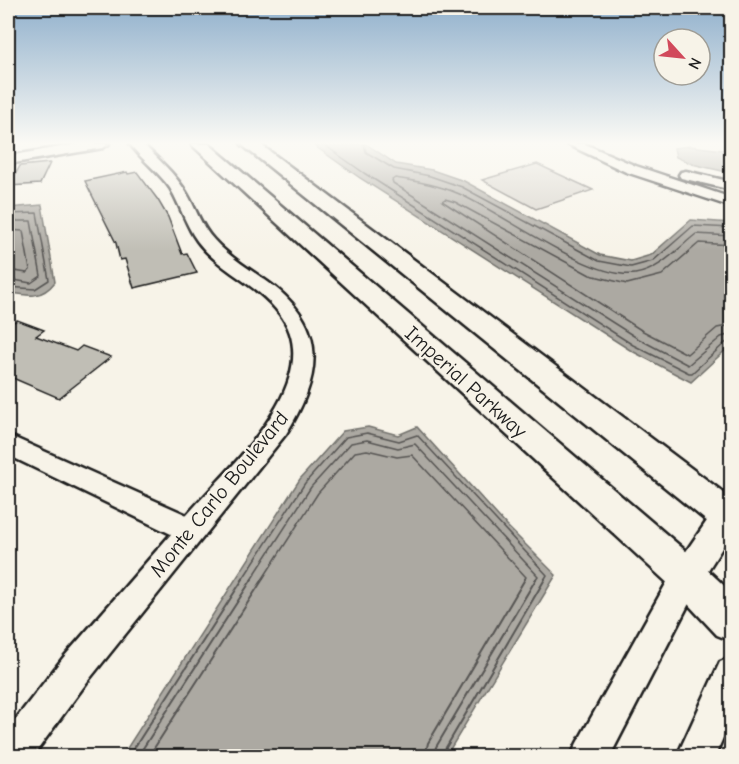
<svg xmlns="http://www.w3.org/2000/svg" width="739" height="764" viewBox="0 0 739 764" font-family="'Comic Neue',sans-serif">
  <style>
    .green { fill: #d7d3cb; stroke: #7a7874; stroke-width: 1.5 }
    .water { fill: #aca9a2; stroke: #72716c; stroke-width: 1.5 }
    .lines { fill: none; stroke-linecap: round; stroke-linejoin: round }
    .shore-far1 { stroke: #565452; stroke-width: 1.5 }
    .shore { stroke: #565452; stroke-width: 2 }
    .building { fill: #c0beb5; stroke: #1c1c1c; stroke-width: 1.5 }
    .minor-casing { stroke: #1c1c1c; stroke-width: 5 }
    .major-casing { stroke: #1c1c1c; stroke-width: 5 }
    .minor { fill: #f7f3e8; fill-rule: evenodd }
    .major { fill: #f7f3e8; fill-rule: evenodd }
    .labels { text-anchor: middle; stroke-width: 5; stroke-linejoin: round; paint-order: stroke }
    .street-label { font-size: 21px; fill: #1c1c1c; stroke: #f7f3e8 }
  </style>
  <rect width="100%" height="100%" fill="#f7f3e8"/>
  <filter id="ink" filterUnits="userSpaceOnUse"><feTurbulence type="fractalNoise" baseFrequency=".0167" numOctaves="2"/><feDisplacementMap in="SourceGraphic" scale="12" xChannelSelector="R" yChannelSelector="G"/><feConvolveMatrix kernelMatrix="1 2 1 2 8 2 1 2 1" color-interpolation-filters="sRGB"/></filter>
  <g filter="url(#ink)">
    <!-- green -->
    <path class="green" d="M537,164L593,190L536,209L482,180Z"/>
    <!-- water -->
    <path class="water" d="M312,144H366L396,164L432,170L464,181L600,255L631,261L651,255L691,220L731,223V345L691,382L630,350L360,178Z
      M690,146L731,151V173L692,164L676,157L674,148Z
      M42,205L55,282C41,300 27,296 8,292V208Z
      M368,427L398,435L417,427L507,526L556,575L446,756H122L300,479L343,431Z"/>
    <g class="lines">
      <!-- shore-far1 -->
      <path class="shore-far1" d="M323,144L364,173L633,345L689,373H692L725,343L732,341
        M364,144L366,152L394,169L430,176L462,187L599,261L631,267L653,261L693,226L732,228
        M8,214L37,213L49,280L35,289L8,287
        M8,221H31L41,276L31,283L8,279
        M8,230L23,231L30,270L27,273L8,270
        M732,236L696,234C678,248 659,271 635,274C589,280 502,212 457,193C438,185 416,181 395,178L392,180L393,183L637,338L688,365L721,337L732,334
        M732,245L699,243L662,275L627,284L590,275L455,202L445,199L442,201L641,330L687,354L717,328L732,325
        M242,580L305,483L346,437L367,433L399,441L417,435L547,575L544,580
        M251,580L311,487L351,443L367,440L398,448L415,444L538,576L535,580
        M262,580L318,493L355,452L367,450L397,457L412,455L526,577L524,580"/>
      <!-- shore -->
      <path class="shore" d="M129,756L243,579
        M138,756L252,579
        M149,756L263,579
        M425,756L428,743L525,579
        M434,756L436,747L536,579
        M441,756L545,579"/>
    </g>
    <!-- building -->
    <path class="building" d="M50,163L40,184L9,186L20,166Z
      M127,172L128,174L137,172L158,200L168,217L182,254L187,253L197,273L134,288L125,259L120,260L116,243L85,181Z
      M17,320L44,330L36,336L76,351L82,346L111,357L59,398L8,376V325Z"/>
    <g class="lines">
      <defs>
        <path id="minor" d="M78,144H109L103,148L8,164V156Z
          M130,144H143C159,160 175,174 186,192C196,208 201,227 214,240C231,259 255,272 276,288C330,332 319,381 286,434L87,682L33,756H8V729L63,658L171,534L8,455V435L187,515C227,469 331,379 279,313C259,286 225,273 203,248C187,231 182,208 170,188C159,172 142,160 130,144Z
          M567,144H585L636,166L732,198V207L626,172Z
          M686,171L732,182V190L681,178L679,175L681,172Z
          M732,496V532L698,586L610,756H571L577,743L676,566L722,499Z
          M732,657V717L715,756H677L720,662Z"/>
        <path id="major" d="M191,144H209L701,564L732,593V641L717,635L673,588Z
          M241,144H260L732,499V535L719,531Z"/>
      </defs>
      <!-- minor casing -->
      <use href="#minor" class="minor-casing"/>
      <!-- major casing -->
      <use href="#major" class="major-casing"/>
      <!-- minor -->
      <use href="#minor" class="minor"/>
      <!-- major -->
      <use href="#major" class="major"/>
    </g>
  </g>
  <!-- sky -->
  <linearGradient id="sky" x2="0" y2="1"><stop stop-color="#90b0cc"/><stop offset="0.57" stop-color="#fbfaf5"/><stop offset="1" stop-color="#fbfaf5" stop-opacity="0"/></linearGradient>
  <rect width="739" height="251" fill="url(#sky)"/>
  <g class="labels">
    <!-- street labels -->
    <g class="street-label">
      <text transform="translate(466 382) rotate(42)" y="7">Imperial Parkway</text>
      <text transform="translate(219 494) rotate(-51)" y="7">Monte Carlo Boulevard</text>
    </g>
  </g>
  <!-- margin -->
  <rect width="739" height="764" fill="none" stroke="#f7f3e8" stroke-width="30"/>
  <rect x="15" y="15" width="709" height="734" fill="none" stroke="#1c1c1c" stroke-width="2" filter="url(#ink)"/>
  <!-- north arrow -->
  <g transform="translate(682 57) rotate(117)"><circle r="28" fill="#f7f3e8" stroke="#9f9d96" stroke-width="1.5"/>
  <path d="M0-4.5L10 22L0 15L-10 22Z" fill="#d1495b"/>
  <text y="-9" font-size="16" font-weight="bold" text-anchor="middle" fill="#1c1c1c">N</text>
  </g>
</svg>
